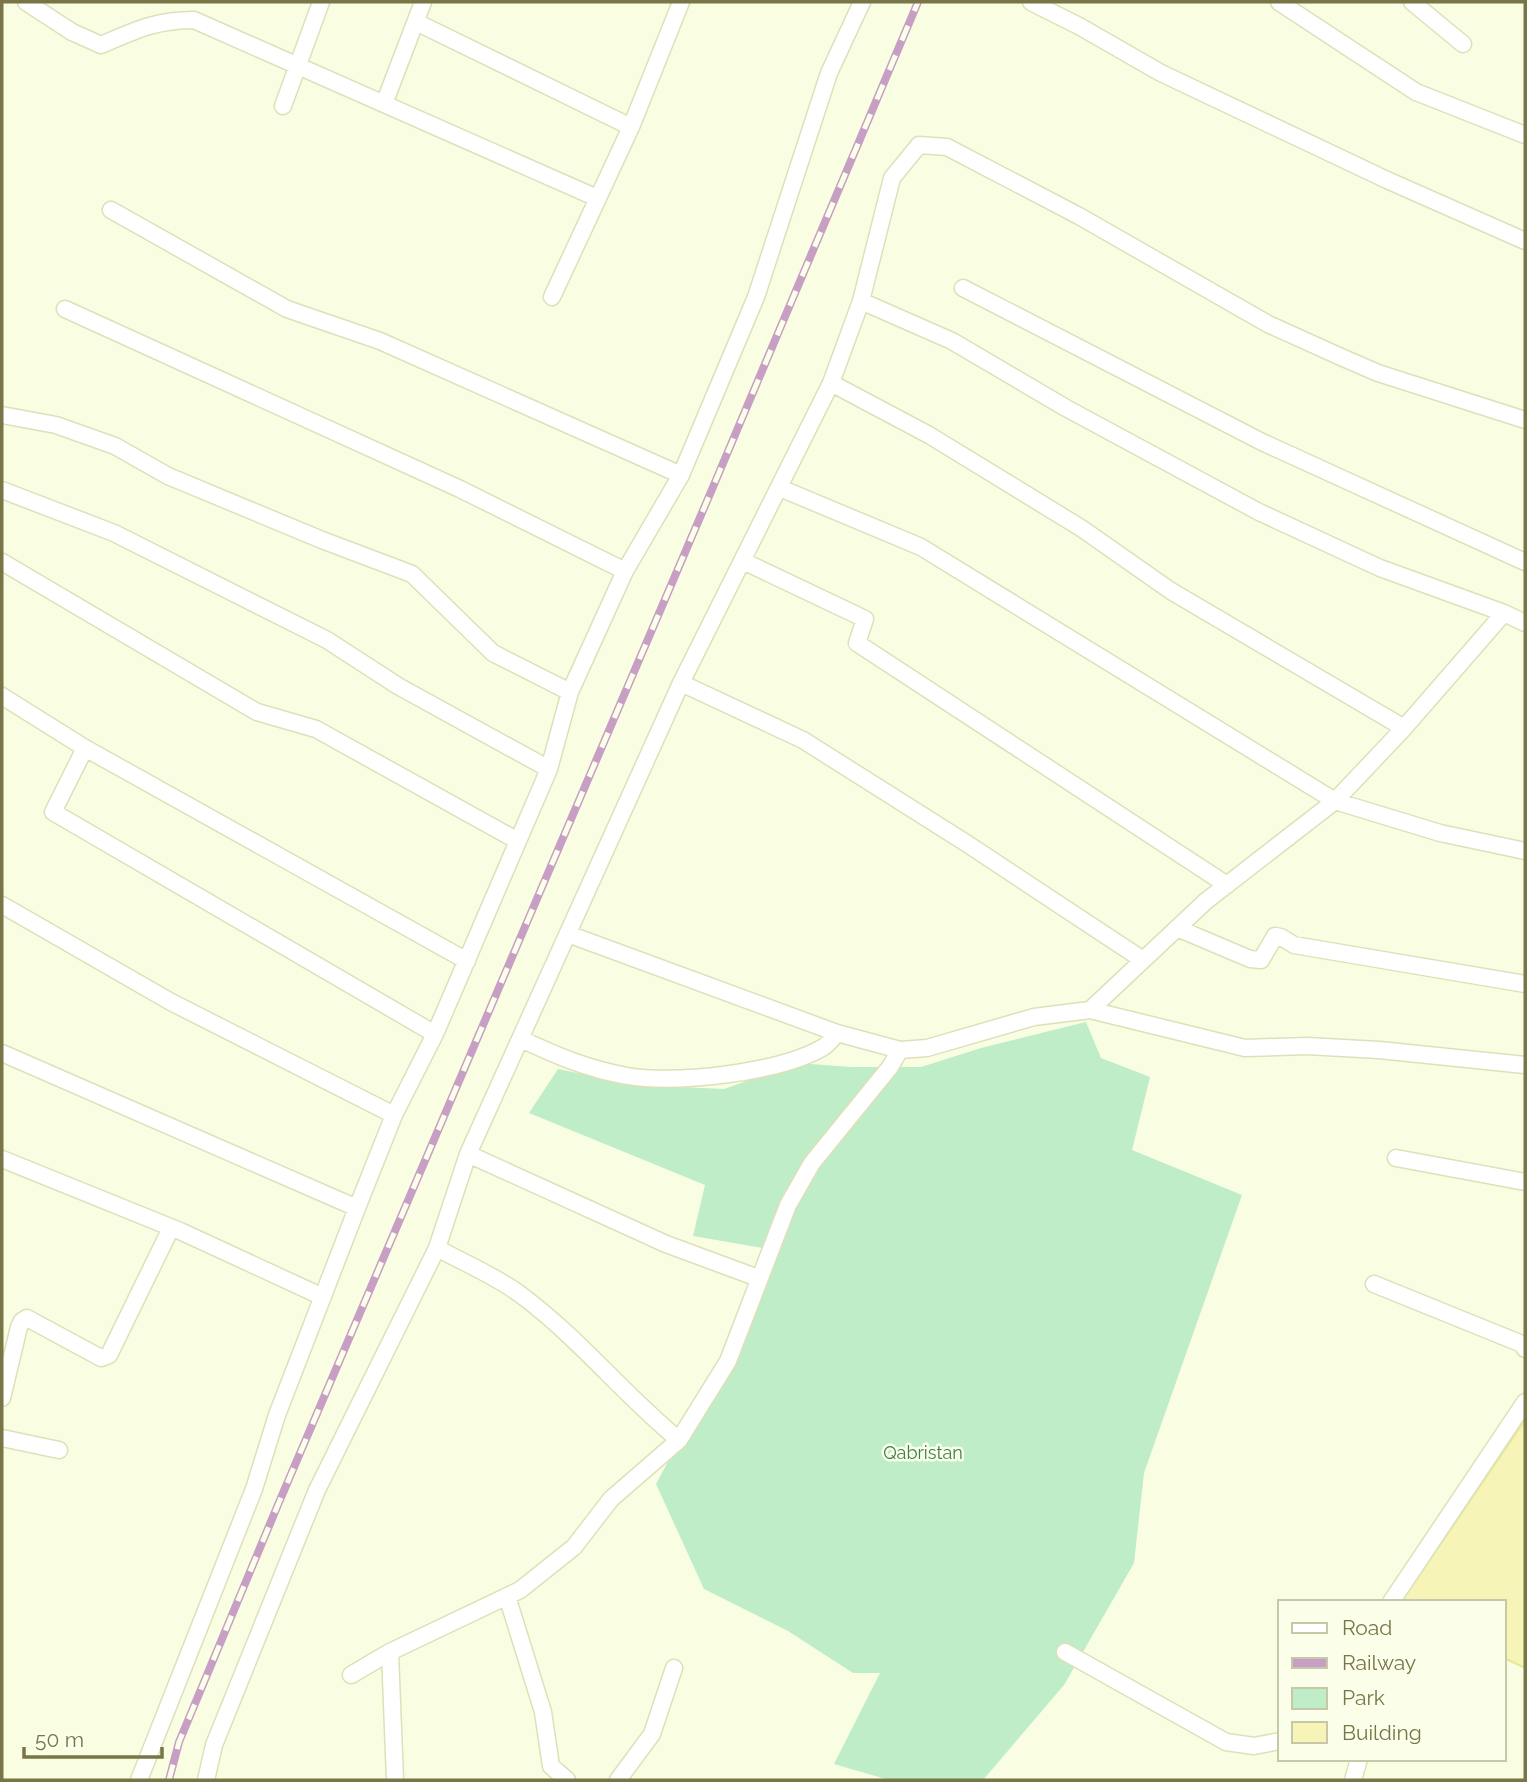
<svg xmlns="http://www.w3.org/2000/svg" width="1527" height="1782" viewBox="0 0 1527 1782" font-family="Raleway,sans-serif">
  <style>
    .green { fill: #bfedc7 }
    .building { fill: #f6f5b7; stroke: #eae795; stroke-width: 2 }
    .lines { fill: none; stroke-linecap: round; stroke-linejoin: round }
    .street-casing { stroke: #dfe0b9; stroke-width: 19 }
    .street { stroke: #fff; stroke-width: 16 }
    .rail-casing { stroke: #c89fc4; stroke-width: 8 }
    .rail { stroke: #fbffea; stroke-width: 5; stroke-dasharray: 16; stroke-linecap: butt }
    .labels { text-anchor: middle; stroke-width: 5; stroke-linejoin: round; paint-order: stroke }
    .park-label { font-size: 18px; fill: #3c7f4f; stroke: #fbffea }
  </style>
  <rect width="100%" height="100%" fill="#f9fee2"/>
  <!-- green -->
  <path class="green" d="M1086,1022L1101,1058L1150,1077L1132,1150L1242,1195L1144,1473L1134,1563L1064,1685L983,1780H889L834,1764L880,1673H853L788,1631L704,1589L656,1484L709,1385L774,1250L693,1236L705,1185L529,1113L558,1069L636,1085L724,1089L797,1063L851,1067H921L981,1048Z"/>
  <!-- building -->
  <path class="building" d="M1525,1420V1668L1504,1658V1602H1401Z"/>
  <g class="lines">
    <defs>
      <path id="street" d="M26,2L72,32L101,45C136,30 156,20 194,20L597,198
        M1031,2L1079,26L1161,73L1387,180L1525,241
        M1279,2L1416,92L1525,135
        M1412,2L1463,44
        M416,22L631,127
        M384,104L423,2
        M283,106L321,2
        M111,210L287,309L380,341L681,475
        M963,288L1262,442L1525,562
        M552,297L631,127L681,2
        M861,301L952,341L1066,408L1259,512L1380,568L1504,613L1525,623
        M65,309L460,489L625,571
        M831,383L929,435L1081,528L1171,591L1404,728
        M2,415L56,425L115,446L168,476L322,540L412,574L493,653L570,692
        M780,488L921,547L1335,801L1440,833L1525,851
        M2,490L114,533L327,640L398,686L549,769
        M743,561L865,619L857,643L1227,885
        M2,562L257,712L316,729L518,841
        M681,683L803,740L966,843L1143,960
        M2,696L85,748L467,961
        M85,748L53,812L435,1034
        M2,905L171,1002L394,1115
        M1177,928L1250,959L1261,960L1275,936L1281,937L1294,945L1525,984
        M568,934L837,1033L900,1050L927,1048L1034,1017L1090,1010L1245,1048L1307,1046L1379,1050L1525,1065
        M1090,1010L1206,901L1335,801L1404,728L1504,613
        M521,1039C557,1056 588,1069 627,1076C678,1084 777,1073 822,1048C828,1045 833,1038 837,1033
        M2,1053L357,1208L394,1115L435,1034L549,769L570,692L625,571L681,475L756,297L829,73L862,2
        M468,1154L666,1244L758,1278
        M1396,1158L1525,1182
        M2,1159L180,1231L323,1297
        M437,1248C464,1263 496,1276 521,1295C579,1338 624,1395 679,1440L728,1361L788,1205L812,1163L890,1067L900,1050
        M1374,1284L1522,1344L1525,1349
        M2,1398L19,1327L22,1321L27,1318L101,1358L109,1355L171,1228
        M2,1438L59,1450
        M507,1596L543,1712L551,1766L567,1780
        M1391,1602L1525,1402
        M390,1652L395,1780
        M1065,1652L1226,1742L1254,1746L1280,1741
        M351,1675L390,1652L520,1590L574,1547L611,1499L679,1440
        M139,1780L254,1489L277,1415L357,1208
        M206,1780L214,1745L317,1490L437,1248L468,1154L681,683L831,383L861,301L892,178L919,145L947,147L1079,216L1268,324L1341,357L1378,373L1525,420
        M618,1780L652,1734L674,1668
        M1353,1780L1359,1759"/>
    </defs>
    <!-- street casing -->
    <use href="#street" class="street-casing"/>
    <!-- street -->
    <use href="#street" class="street"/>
    <defs>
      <path id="rail" d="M169,1780L179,1742L277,1507L713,487L918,2"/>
    </defs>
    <!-- rail casing -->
    <use href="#rail" class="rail-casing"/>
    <!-- rail -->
    <use href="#rail" class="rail"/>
  </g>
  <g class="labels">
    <!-- park labels -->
    <g class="park-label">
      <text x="923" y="1459">Qabristan</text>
    </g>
  </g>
  <!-- border -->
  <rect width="1527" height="1782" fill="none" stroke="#787546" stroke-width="7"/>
  <!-- legend -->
  <rect x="1278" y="1600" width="228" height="161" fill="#fbffea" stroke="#c7c8a8" stroke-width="2"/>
  <rect x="1292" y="1623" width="35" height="10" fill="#ffffff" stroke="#c7c8a8" stroke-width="2"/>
  <text x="1342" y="1635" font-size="21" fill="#787546">Road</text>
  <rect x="1292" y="1658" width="35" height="10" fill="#c89fc4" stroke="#c7c8a8" stroke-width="2"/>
  <text x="1342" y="1670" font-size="21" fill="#787546">Railway</text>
  <rect x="1292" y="1688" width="35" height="21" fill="#bfedc7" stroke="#c7c8a8" stroke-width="2"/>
  <text x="1342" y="1705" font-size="21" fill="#787546">Park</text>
  <rect x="1292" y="1722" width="35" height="21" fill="#f6f5b7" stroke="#c7c8a8" stroke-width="2"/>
  <text x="1342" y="1740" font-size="21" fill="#787546">Building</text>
  <!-- scale -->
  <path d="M24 1747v10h138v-10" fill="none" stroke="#787546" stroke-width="3.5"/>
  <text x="35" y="1747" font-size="21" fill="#787546" stroke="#fbffea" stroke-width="5" paint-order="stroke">50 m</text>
</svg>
